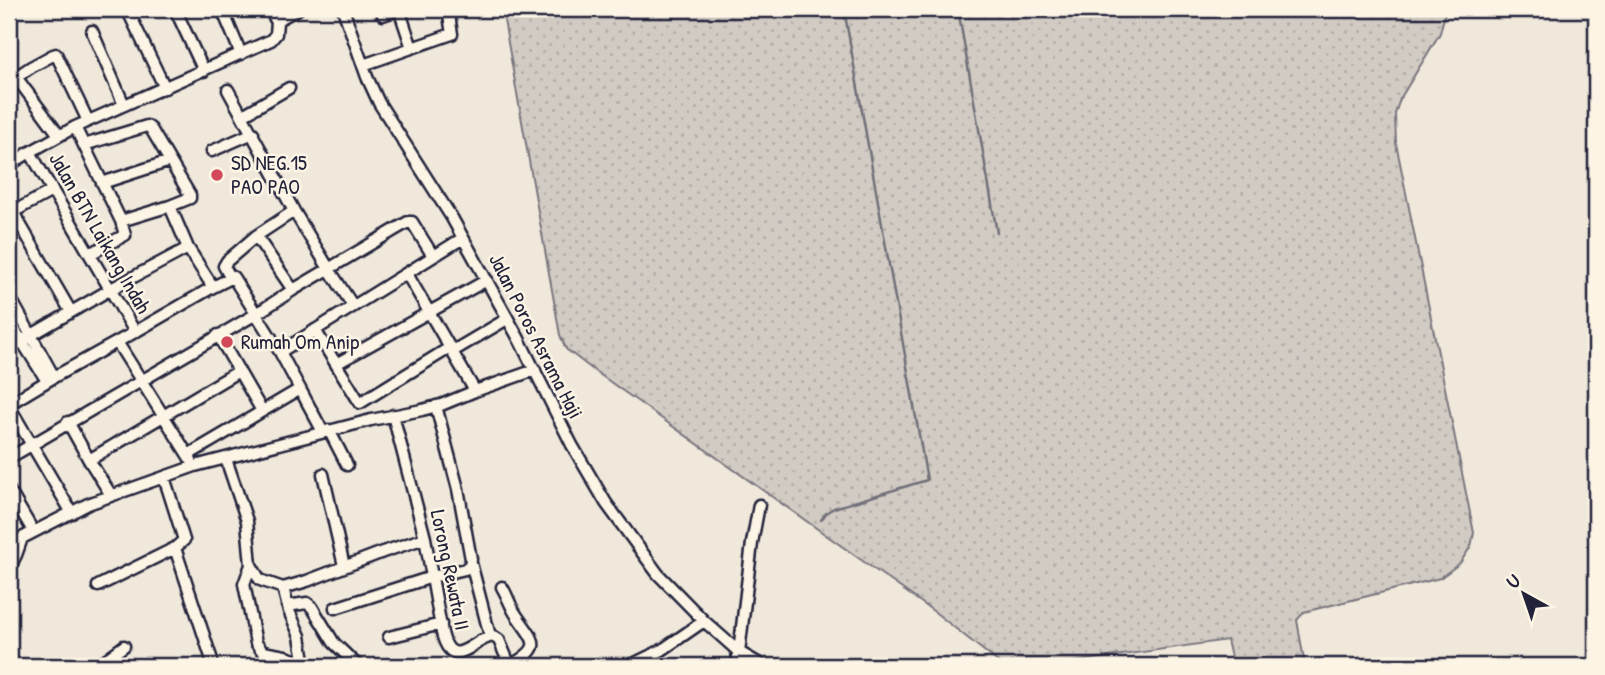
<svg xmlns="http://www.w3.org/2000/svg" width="1605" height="675" viewBox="0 0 1605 675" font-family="'Patrick Hand',sans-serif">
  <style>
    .grass { fill: url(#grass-dots); stroke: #7a767f; stroke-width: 2 }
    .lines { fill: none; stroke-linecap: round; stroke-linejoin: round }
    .stream { stroke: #716f79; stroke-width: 2.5 }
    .minor-casing { stroke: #22223b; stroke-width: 15 }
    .major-casing { stroke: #22223b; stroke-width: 18 }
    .minor { stroke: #fcf5e5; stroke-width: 10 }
    .major { stroke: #fcf5e5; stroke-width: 12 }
    .poi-dot { fill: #d1495b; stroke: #fcf5e5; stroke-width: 2.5 }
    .labels { text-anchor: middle; stroke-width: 5; stroke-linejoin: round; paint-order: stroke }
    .poi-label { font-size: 21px; fill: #22223b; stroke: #fcf5e5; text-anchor: start }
    .street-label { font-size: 21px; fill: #22223b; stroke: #fcf5e5 }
  </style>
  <defs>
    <pattern id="grass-dots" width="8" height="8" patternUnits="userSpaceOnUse" patternTransform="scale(1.75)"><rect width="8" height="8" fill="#d1cbc3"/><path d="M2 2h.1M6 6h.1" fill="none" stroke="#b3aea8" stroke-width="1.8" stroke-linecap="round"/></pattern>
  </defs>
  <rect width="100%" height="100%" fill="#efe8db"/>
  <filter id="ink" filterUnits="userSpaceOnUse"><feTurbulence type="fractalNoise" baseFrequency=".0143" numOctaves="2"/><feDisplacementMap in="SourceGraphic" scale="14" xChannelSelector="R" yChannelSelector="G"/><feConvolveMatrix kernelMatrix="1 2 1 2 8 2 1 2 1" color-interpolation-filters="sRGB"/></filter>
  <g filter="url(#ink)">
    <!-- grass -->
    <path class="grass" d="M502,9H1446L1440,33L1400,99L1395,114L1396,143L1474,533L1471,546L1460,563L1440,578L1304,612L1297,620L1305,666H1233L1227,640L1044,666H1003L936,613L592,369L566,349L560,335Z"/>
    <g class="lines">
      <!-- stream -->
      <path class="stream" d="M958,9L997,233
        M821,520L827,512L834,508L927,480L844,9"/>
      <defs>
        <path id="minor" d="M127,9L165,88
          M175,9L204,71
          M222,9L241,54
          M269,9L277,22
          M343,9L367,77L379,103L452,218L519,339L572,445L606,503L658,574L704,621L739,652L763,666
          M399,9L412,48
          M383,15L400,9
          M92,31L124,105
          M363,65L452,34L448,9
          M228,90L294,211L329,269L353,306
          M243,115L289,88
          M75,127L121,221L125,235L90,254
          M59,135L16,77L31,67L53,55L56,54L57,56L88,121
          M84,145L147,126L151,129L190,195V198L170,206L188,248L213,287
          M212,151L253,133
          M9,165L30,152
          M102,183L170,161
          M13,212L71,312
          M9,214L52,191
          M121,221L170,206
          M230,277L224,266L227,261L256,236L294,211
          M293,290L408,222H412L433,256
          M11,299L54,377
          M9,321L47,381
          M315,330L360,403L451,347
          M135,332L213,287L233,277L280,352L463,238
          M218,335L262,411
          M117,342L191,460
          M9,348L111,289L188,248
          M453,351L507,319
          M336,364L487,280
          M300,389L323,432
          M475,391L535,370
          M9,404L54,377L135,332L30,152L75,127L271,40L276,34L277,22L279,19L298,9
          M9,406L72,513
          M393,415L425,538L442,633C452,674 474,638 493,636L499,640L510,666C547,645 533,641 515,613C510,605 507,595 502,587
          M68,422L89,460L239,371
          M329,430L347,465
          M188,455L300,389L280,352
          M9,458L256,314L293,290L256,236
          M226,459L247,521L251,565L260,580L283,588
          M89,460L111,495
          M323,474L344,566
          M9,490L33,531
          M175,548L212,660V666
          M471,563L490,636
          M251,565L244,584L256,643L263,652L285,656L298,662H305
          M9,569L16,555L22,538L88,504L195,466L371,420L422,410L441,405L475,391L407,274
          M98,586L175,548L184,540L164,477
          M287,606L307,603L312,607L334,643L358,666
          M335,608L432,577L465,569L470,565L471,559L458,489L436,406
          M389,637L441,624
          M739,652L752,543L759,505
          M97,666L124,646
          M305,666L300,636L289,611L283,588L307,581L383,552L425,538
          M629,666L662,650L704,621"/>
        <path id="major" d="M739,666V652"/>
      </defs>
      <!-- minor casing -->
      <use href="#minor" class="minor-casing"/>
      <!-- major casing -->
      <use href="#major" class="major-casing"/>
      <!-- minor -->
      <use href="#minor" class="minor"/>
      <!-- major -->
      <use href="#major" class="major"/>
    </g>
  </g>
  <!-- markers -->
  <g class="poi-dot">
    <circle cx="217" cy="175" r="7"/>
    <circle cx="227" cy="342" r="7"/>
  </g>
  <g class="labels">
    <!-- poi labels -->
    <g class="poi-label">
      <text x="231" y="170">SD NEG.15<tspan x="231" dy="24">PAO PAO</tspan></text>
      <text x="241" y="349">Rumah Om Anip</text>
    </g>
    <!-- street labels -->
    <g class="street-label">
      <text transform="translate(100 233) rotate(60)" y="7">Jalan BTN Laikang Indah</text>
      <text transform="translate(536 336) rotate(63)" y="7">Jalan Poros Asrama Haji</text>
      <text transform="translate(450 570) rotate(78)" y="7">Lorong Rewata II</text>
    </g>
  </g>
  <!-- margin -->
  <rect width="1605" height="675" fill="none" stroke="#fcf5e5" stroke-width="35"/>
  <rect x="18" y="18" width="1570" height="640" fill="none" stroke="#22223b" stroke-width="2.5" filter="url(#ink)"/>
  <!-- north arrow -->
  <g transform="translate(1524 594) rotate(320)" stroke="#fcf5e5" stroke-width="5" paint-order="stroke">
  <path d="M0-5L12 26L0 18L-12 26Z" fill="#22223b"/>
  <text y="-10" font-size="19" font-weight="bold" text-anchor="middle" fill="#22223b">U</text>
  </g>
</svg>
